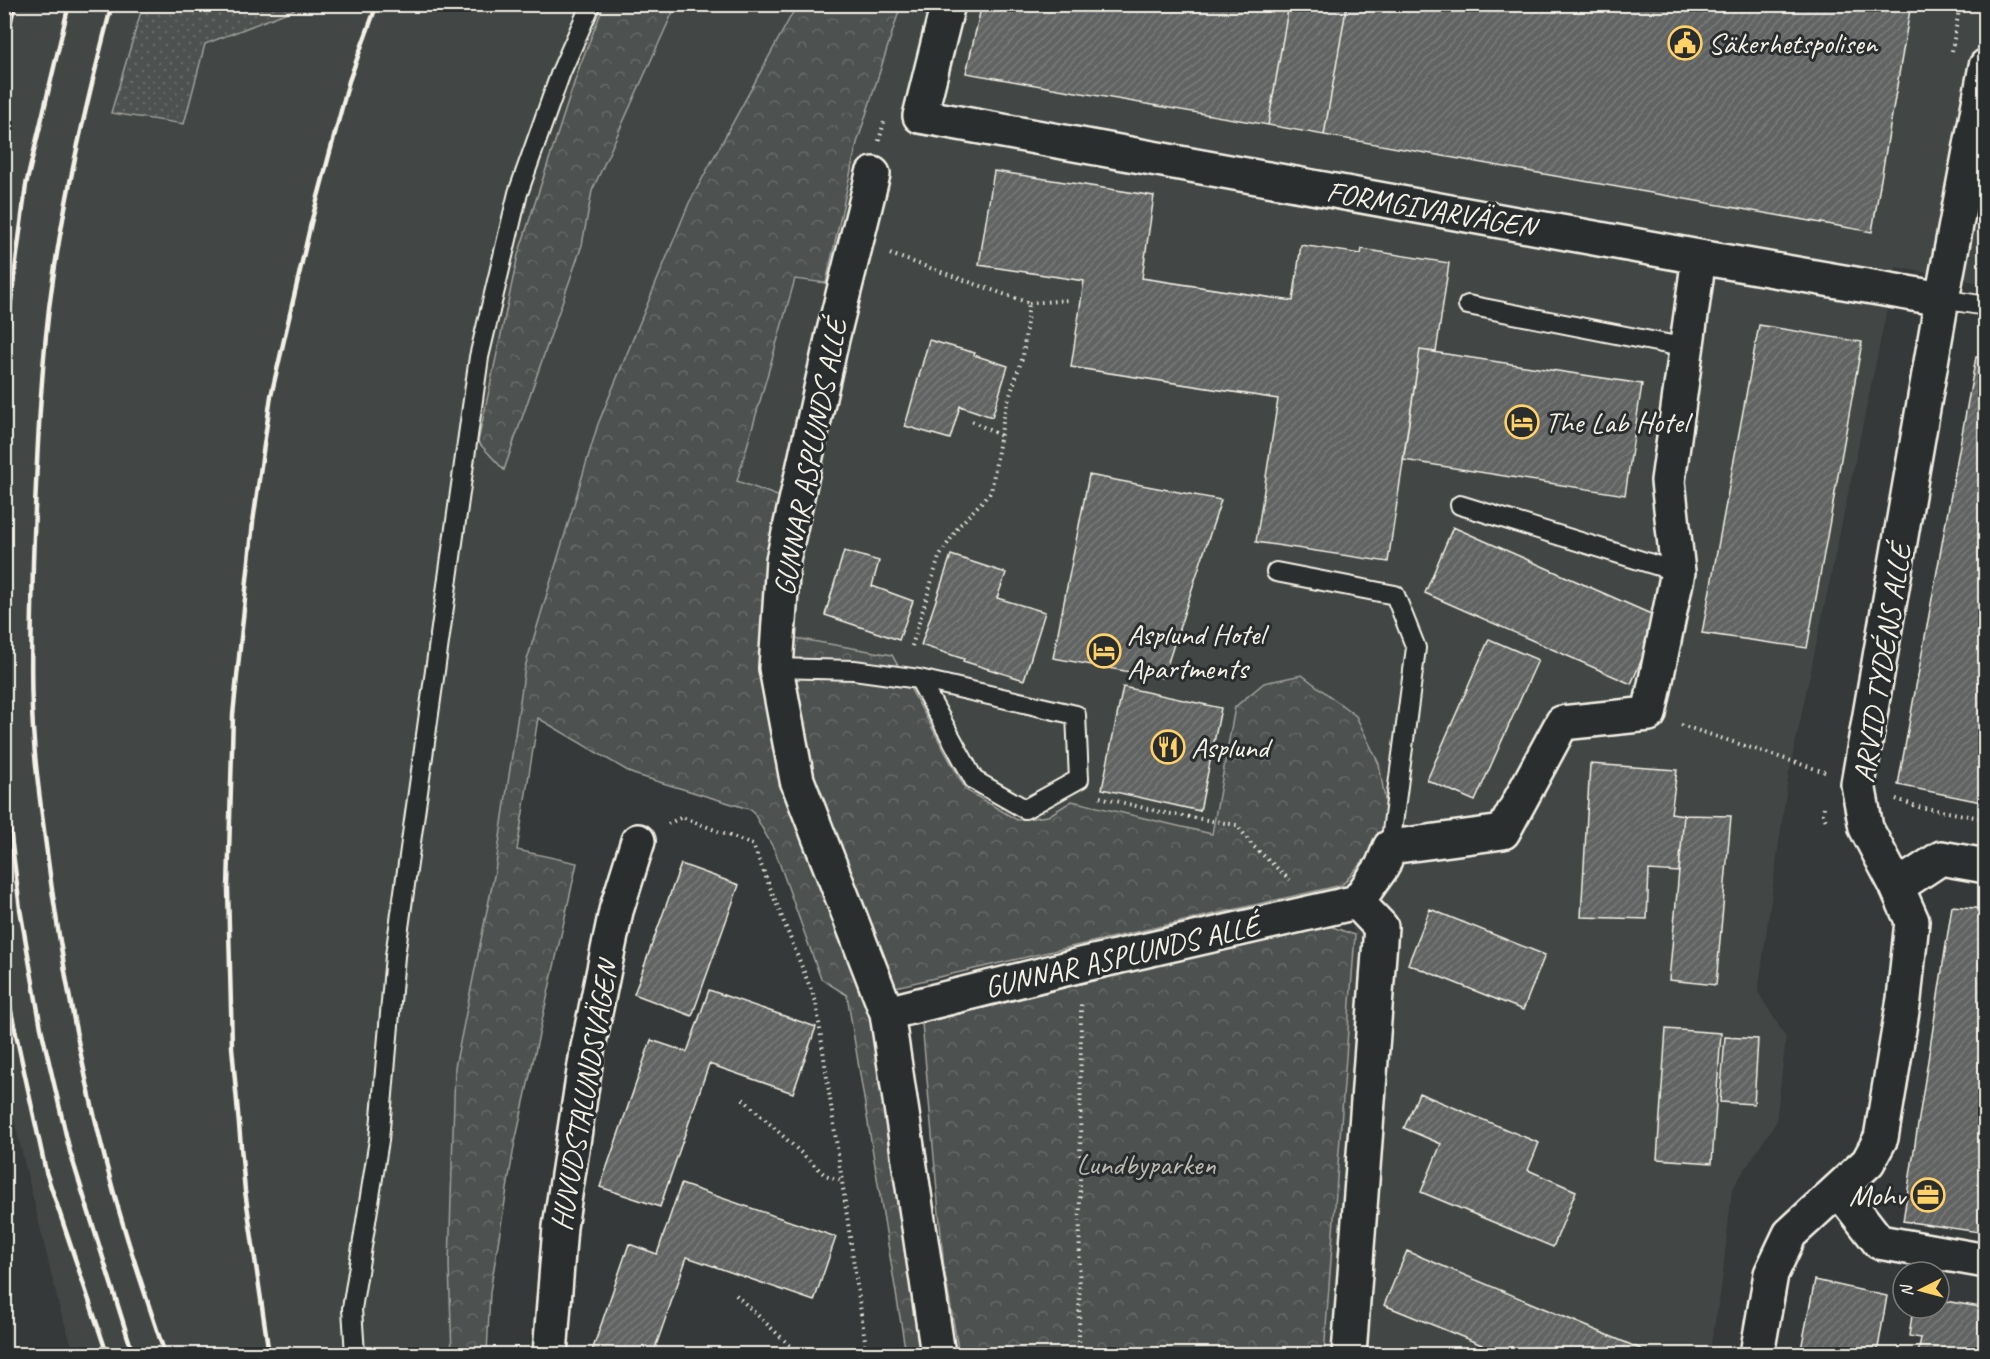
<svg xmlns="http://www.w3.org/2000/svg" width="1990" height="1359" viewBox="0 0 1990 1359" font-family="Caveat,sans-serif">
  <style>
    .built { fill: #434645 }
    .grass { fill: url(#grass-dots); stroke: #a1a19c; stroke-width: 1.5 }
    .forest { fill: url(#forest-crowns); stroke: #a1a19c; stroke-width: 1.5 }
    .building { fill: url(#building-hatch); stroke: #f4f1e8; stroke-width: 1.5 }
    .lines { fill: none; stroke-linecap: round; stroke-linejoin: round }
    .lane-casing { stroke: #f4f1e8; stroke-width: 22 }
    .street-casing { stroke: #f4f1e8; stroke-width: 38 }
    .path { stroke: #f4f1e8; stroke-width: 4; stroke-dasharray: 1.5 4.5; stroke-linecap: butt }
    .lane { stroke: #2a2d2e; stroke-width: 18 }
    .street { stroke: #2a2d2e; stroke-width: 33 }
    .rail { stroke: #f4f1e8; stroke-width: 4.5 }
    .labels { text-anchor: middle; stroke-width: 6; stroke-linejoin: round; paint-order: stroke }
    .poi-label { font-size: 30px; fill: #f4f1e8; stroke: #2a2d2e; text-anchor: start }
    .street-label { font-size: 30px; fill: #f4f1e8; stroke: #2a2d2e }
    .park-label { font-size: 30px; fill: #bab9b2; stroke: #2a2d2e }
  </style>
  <defs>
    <pattern id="grass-dots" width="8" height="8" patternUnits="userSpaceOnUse" patternTransform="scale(1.5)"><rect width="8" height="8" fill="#4e514f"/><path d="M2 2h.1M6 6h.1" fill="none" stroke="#686a68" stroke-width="1.8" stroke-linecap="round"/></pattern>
    <pattern id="forest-crowns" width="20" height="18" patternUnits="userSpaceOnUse" patternTransform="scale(1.5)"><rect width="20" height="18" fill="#4e514f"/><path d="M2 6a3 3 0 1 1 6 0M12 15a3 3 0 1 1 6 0" fill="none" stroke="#686a68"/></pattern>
    <pattern id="building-hatch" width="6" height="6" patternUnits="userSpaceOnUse" patternTransform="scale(1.5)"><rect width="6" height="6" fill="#616362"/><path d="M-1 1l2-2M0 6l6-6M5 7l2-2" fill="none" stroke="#787a78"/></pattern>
  </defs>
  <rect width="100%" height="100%" fill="#363939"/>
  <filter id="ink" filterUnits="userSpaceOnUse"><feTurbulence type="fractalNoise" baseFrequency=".0167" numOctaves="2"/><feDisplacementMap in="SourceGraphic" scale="12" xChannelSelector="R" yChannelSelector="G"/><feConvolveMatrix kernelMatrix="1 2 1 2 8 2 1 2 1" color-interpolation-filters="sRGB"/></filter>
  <g filter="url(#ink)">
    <!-- built -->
    <path class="built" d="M4,5H797L689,203L525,667L495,871L455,1067L449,1265L452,1354H75L60,1310L4,1078Z
      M901,5H1985V284L1896,267L1788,778L1758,992L1786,1038L1776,1122L1732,1189L1721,1290L1709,1354H1324L1355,935L1342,885L1390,829L1235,707L1212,835L1072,801L1048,816L1017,820L966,790L892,655L765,633L737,481L795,279L826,282L857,143Z"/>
    <!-- grass -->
    <path class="grass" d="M143,5V4L306,5L205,44L184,124L111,113Z"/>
    <!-- forest -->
    <path class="forest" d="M604,5H676L592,191L582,245L504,470L478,442L518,255L580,65Z
      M797,5H901L857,143L826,283L795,279L737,481L783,498L766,633L892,655L966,790L1017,820L1048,816L1072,801L1212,834L1235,707L1264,683L1302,675L1356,716L1379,764L1390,830L1342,885L869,993L926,1354H906L847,995L821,979L775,851L752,810L633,774L538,718L517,850L577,863L514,1147L490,1292L487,1354H452L449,1265L455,1067L495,871L525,667L598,424L689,203Z
      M1324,924L1355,935L1324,1354H959L944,1269L922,1023Z"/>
    <!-- building -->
    <path class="building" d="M982,4H1289L1268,125L966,73Z
      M1289,4H1347L1324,135L1268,125Z
      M1347,4H1911L1872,232L1324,135Z
      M994,171L1154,196L1142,278L1293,301L1301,245L1361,254L1362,249L1449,263L1436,352L1420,350L1388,562L1256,542L1278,399L1071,367L1084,281L979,265Z
      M1759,325L1862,342L1807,648L1702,633Z
      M929,340L975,353L974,355L1008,366L992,417L960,406L950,439L905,426Z
      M1420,350L1642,384L1625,495L1403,460Z
      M1976,357L1986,358V803L1898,785Z
      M1089,475L1221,500L1163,678L1053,658Z
      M1453,527L1660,618L1631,684L1425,593Z
      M844,551L879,561L872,586L913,601L899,640L825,615Z
      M951,555L1006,573L997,598L1045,612L1024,680L963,661L964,659L921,645Z
      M1489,639L1538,660L1475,801L1427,780Z
      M1123,687L1221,708L1200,811L1102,789Z
      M1590,764L1677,770L1671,813L1684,815L1679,872L1649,870L1647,919L1581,917Z
      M1684,815L1731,816L1716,985L1669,980Z
      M681,864L739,885L692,1016L634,994Z
      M1952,906L1986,909V1233L1903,1221Z
      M1430,909L1545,955L1523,1010L1408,964Z
      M709,990L816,1027L793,1093L709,1064L660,1207L600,1187L651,1040L687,1052Z
      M1666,1029L1721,1033L1712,1163L1657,1159Z
      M1725,1037L1758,1039L1754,1104L1720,1102Z
      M1419,1093L1539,1143L1528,1170L1576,1191L1553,1247L1421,1192L1441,1144L1404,1128Z
      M681,1184L836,1237L814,1301L687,1257L653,1354H591L629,1244L657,1254Z
      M1407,1251L1629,1344L1652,1354H1504L1384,1305Z
      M1815,1280L1887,1296L1877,1354H1800Z
      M1939,1300L1986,1308V1354H1918L1921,1338L1909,1336L1913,1308H1939Z"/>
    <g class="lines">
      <defs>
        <path id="lane" d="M1942,299L1986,306
          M1468,305L1687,348
          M1460,505L1678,572
          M1276,572L1395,595L1416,648L1390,847
          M776,668L854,670L919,679L1076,715L1079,779L1025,809L974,780L919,679
          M355,1354L352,1309L379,1140L395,956L479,357L518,193L561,72L591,4"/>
        <path id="street" d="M948,4L920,116L1699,257L1942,299
          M873,174L832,339L783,560L776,668L797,780L887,1013
          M1897,887L1941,858L1986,866
          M1839,1190L1879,1242L1986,1261
          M550,1354L560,1227L587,1052L616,911L638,841
          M938,1354L887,1013L1081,965L1357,902L1382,867L1390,847L1503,832L1562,723L1649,714L1678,572L1668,481L1699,257
          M1349,1354L1381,927L1357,902
          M1757,1354L1771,1274L1790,1234L1868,1162L1881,1138L1904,999L1912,921L1897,887L1866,828L1858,784L1942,299L1986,66"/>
      </defs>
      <!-- lane casing -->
      <use href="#lane" class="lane-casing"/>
      <!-- street casing -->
      <use href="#street" class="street-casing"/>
      <!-- path -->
      <path class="path" d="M1952,51L1960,4
        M879,141L884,122
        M890,254L1029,303L1023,356L1005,410L991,492L959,526L939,557L911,649
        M1029,303L1070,300
        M972,421L1001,436
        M1681,725L1825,772
        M1100,797L1160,812L1237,825L1252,845L1290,880
        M1896,799L1919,807L1986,819
        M1824,807L1823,814L1827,823
        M668,824L682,817L753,845L816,1002L867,1354
        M743,1099L825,1175L842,1181
        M736,1295L799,1354
        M1079,1354L1081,1001"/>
      <!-- lane -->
      <use href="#lane" class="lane"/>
      <!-- street -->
      <use href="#street" class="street"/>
      <!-- rail -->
      <path class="rail" d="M112,4C86,104 62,206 49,308C39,393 36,478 33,563C32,623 29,683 34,742C36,774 41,806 45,838C58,940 76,1043 101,1143C118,1215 142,1285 165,1354
        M4,49L15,4
        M4,374L11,301L26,185L69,4
        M4,780L20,909L41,1028L70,1152L133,1354
        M4,979L46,1172L107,1354
        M269,1354L245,1191L232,1047L228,889L233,715L253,522L271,396L311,223L349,81L377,4"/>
    </g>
  </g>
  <!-- icons -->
  <defs>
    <symbol id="civic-ring" viewBox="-11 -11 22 22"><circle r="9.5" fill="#2a2d2e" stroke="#ffd166" stroke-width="1.5"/><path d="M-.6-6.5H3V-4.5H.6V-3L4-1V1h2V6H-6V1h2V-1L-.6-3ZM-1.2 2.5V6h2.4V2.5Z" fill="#ffd166"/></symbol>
    <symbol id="hotel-ring" viewBox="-11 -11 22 22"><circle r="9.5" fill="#2a2d2e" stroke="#ffd166" stroke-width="1.5"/><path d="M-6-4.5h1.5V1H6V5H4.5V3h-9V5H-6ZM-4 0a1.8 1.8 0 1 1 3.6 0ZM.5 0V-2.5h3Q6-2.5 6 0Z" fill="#ffd166"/></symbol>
    <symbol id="restaurant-ring" viewBox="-11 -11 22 22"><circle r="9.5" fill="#2a2d2e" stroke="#ffd166" stroke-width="1.5"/><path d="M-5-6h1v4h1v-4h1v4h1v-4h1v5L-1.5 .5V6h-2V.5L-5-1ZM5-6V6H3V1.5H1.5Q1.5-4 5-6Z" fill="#ffd166"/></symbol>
    <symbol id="office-ring" viewBox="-11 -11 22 22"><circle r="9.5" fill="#2a2d2e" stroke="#ffd166" stroke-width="1.5"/><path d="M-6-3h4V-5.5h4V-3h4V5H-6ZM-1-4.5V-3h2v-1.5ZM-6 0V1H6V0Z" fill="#ffd166"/></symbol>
  </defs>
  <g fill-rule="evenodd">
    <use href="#civic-ring" x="1666" y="24" width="38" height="38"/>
    <use href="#hotel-ring" x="1503" y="403" width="38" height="38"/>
    <use href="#hotel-ring" x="1085" y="632" width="38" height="38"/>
    <use href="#restaurant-ring" x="1149" y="728" width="38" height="38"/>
    <use href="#office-ring" x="1909" y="1176" width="38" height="38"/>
  </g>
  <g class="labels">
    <!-- poi labels -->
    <g class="poi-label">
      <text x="1708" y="53">Säkerhetspolisen</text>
      <text x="1545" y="432">The Lab Hotel</text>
      <text x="1127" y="644">Asplund Hotel<tspan x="1127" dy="34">Apartments</tspan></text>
      <text x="1191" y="757">Asplund</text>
      <text x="1905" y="1205" text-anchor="end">Mohv</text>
    </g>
    <!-- street labels -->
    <g class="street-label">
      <text transform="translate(1431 209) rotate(10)" y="10">FORMGIVARVÄGEN</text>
      <text transform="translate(810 457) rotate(-79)" y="10">GUNNAR ASPLUNDS ALLÉ</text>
      <text transform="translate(1882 663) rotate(-81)" y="10">ARVID TYDÉNS ALLÉ</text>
      <text transform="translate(1122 956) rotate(-13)" y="10">GUNNAR ASPLUNDS ALLÉ</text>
      <text transform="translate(584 1096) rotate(-80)" y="10">HUVUDSTALUNDSVÄGEN</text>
    </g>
    <!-- park labels -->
    <g class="park-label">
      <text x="1146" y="1174">Lundbyparken</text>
    </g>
  </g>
  <!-- margin -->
  <rect width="1990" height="1359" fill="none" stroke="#2a2d2e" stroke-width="24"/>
  <rect x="12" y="12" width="1966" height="1335" fill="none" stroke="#f4f1e8" stroke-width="2" filter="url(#ink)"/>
  <!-- north arrow -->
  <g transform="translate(1921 1290) rotate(264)"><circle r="28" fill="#2a2d2e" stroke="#7b7b78" stroke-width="1.5"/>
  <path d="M0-4.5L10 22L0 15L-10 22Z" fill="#ffd166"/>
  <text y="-9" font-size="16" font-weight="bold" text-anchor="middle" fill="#f4f1e8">N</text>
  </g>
</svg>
